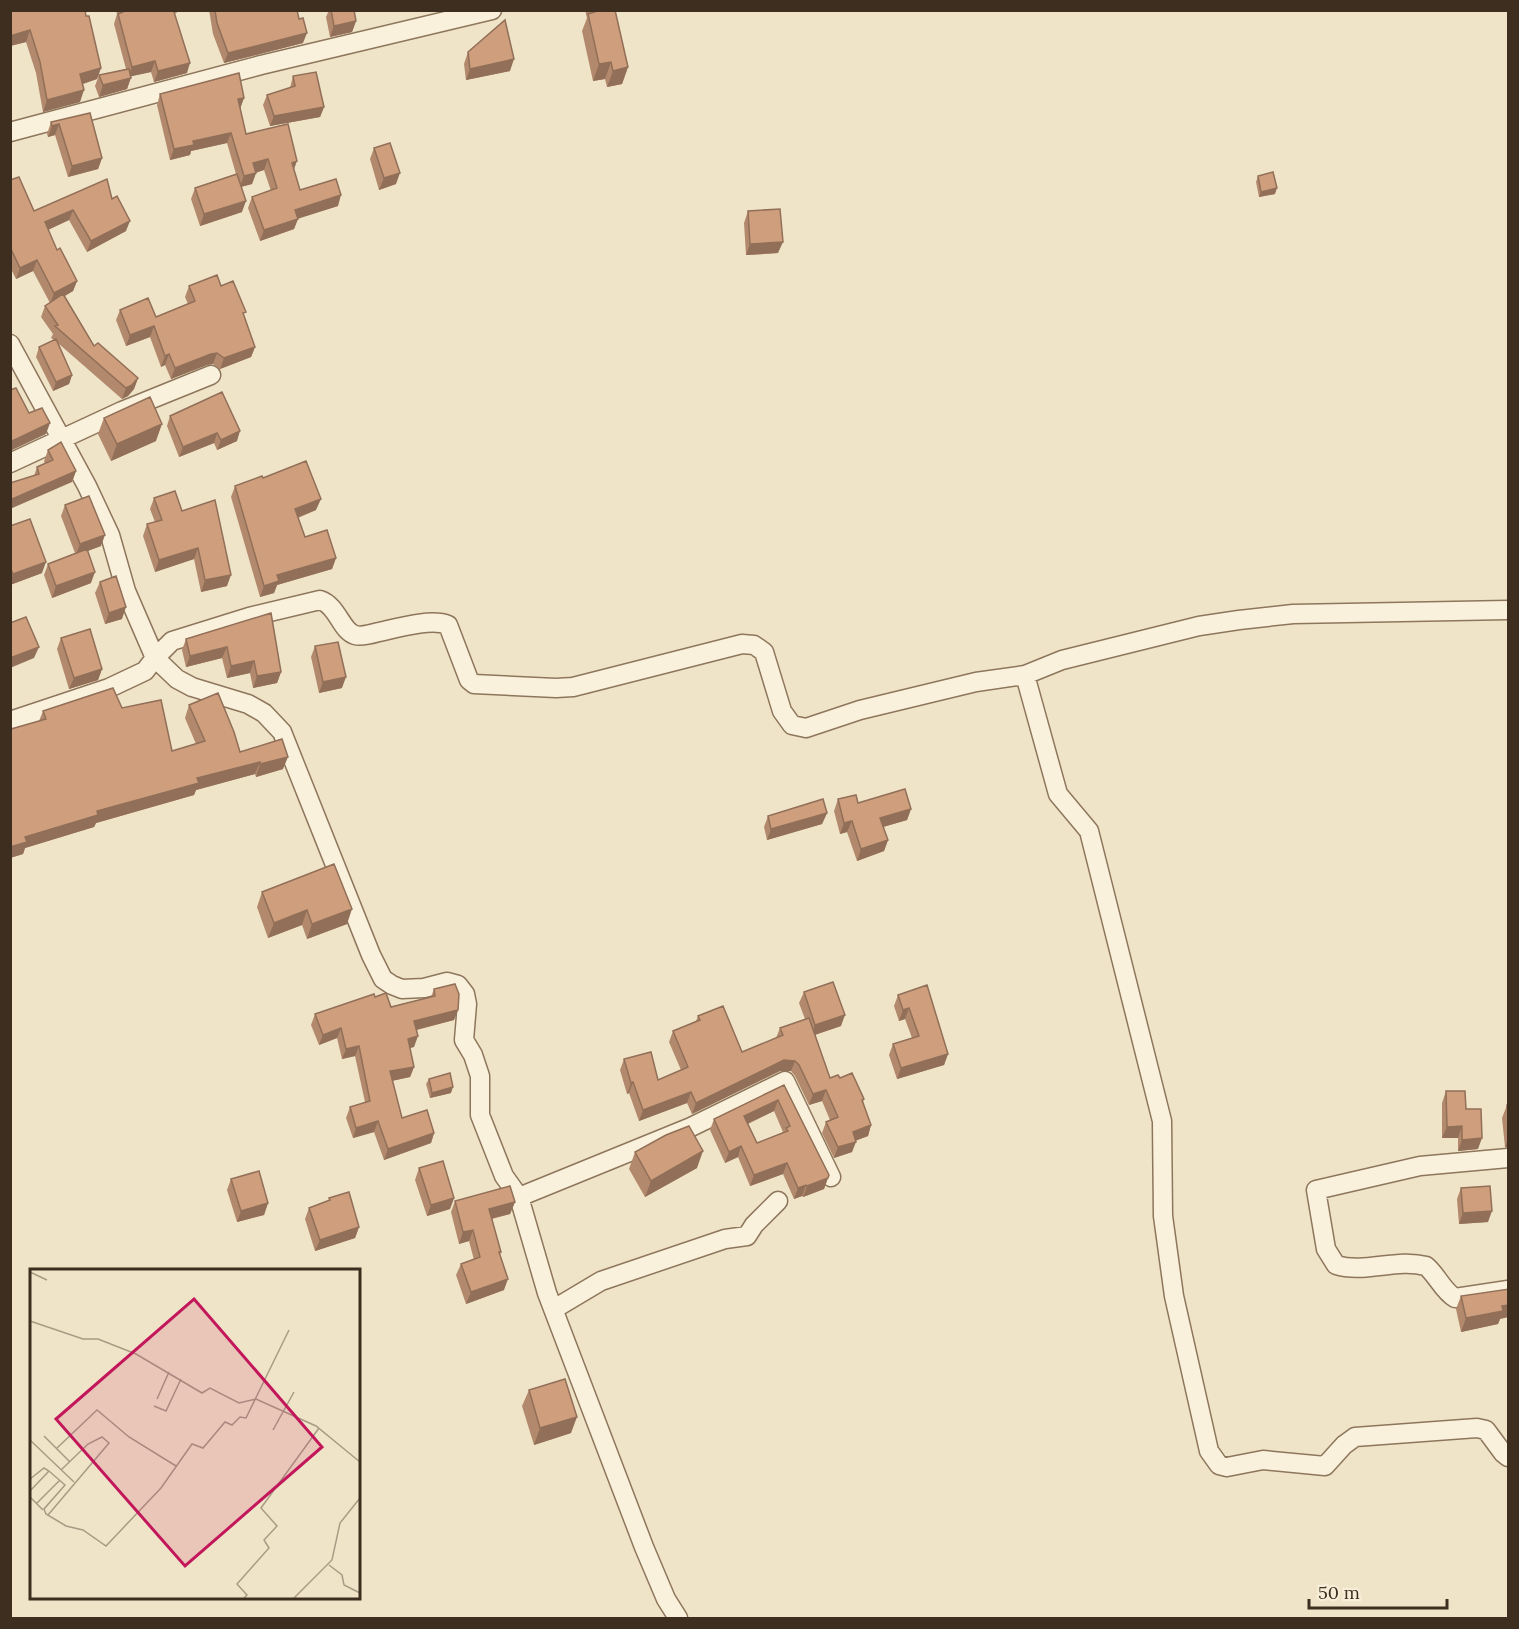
<svg xmlns="http://www.w3.org/2000/svg" width="1519" height="1629" viewBox="0 0 1519 1629" font-family="Lora,serif">
  <style>
    .lines { fill: none; stroke-linecap: round; stroke-linejoin: round }
    .minor-casing { stroke: #8d765c; stroke-width: 21 }
    .minor { stroke: #faf1dc; stroke-width: 18 }
    .wall { fill: #b2896c; fill-rule: evenodd }
    .shaded-wall { fill: #916f58 }
    .building { fill: #cf9f7d; stroke: #916f58; stroke-width: 1.5; fill-rule: evenodd }
    .inset-road { fill: none; stroke: #a89b85; stroke-width: 1.5 }
    .view { fill: #c2185b; fill-opacity: 0.15; stroke: #c2185b; stroke-width: 3 }
    .inset-edge { fill: none; stroke: #3d2e20; stroke-width: 3 }
  </style>
  <rect width="100%" height="100%" fill="#f0e4c8"/>
  <g class="lines">
    <defs>
      <path id="minor" d="M10,132L261,65L492,10
        M10,344L87,486L110,535L126,591L155,658L177,679L192,687L248,704L264,713L282,732L371,955L383,979L392,985L402,989L424,988L447,982L458,985L465,994L467,1004L464,1040L473,1055L480,1076V1115L504,1176L519,1197L547,1293L644,1547L666,1599L678,1618
        M10,463L122,411L211,375
        M1025,675L1058,794L1089,831L1162,1121L1163,1216L1174,1296L1209,1451L1219,1465L1227,1467L1263,1460L1325,1466L1344,1445L1355,1437L1477,1428L1486,1430L1503,1453L1508,1457
        M10,721L109,688L145,671L155,658L172,641L249,617L320,600C338,606 341,631 355,635C362,637 372,634 379,632C397,628 431,618 448,625L469,680L474,684L556,688L573,687L742,644L754,645L764,652L782,711L792,725L806,728L860,710L976,682L1025,675L1062,660L1199,626L1239,620L1293,614L1508,610
        M1508,1158L1420,1166L1316,1190L1326,1249L1336,1265C1365,1274 1396,1258 1426,1266C1437,1275 1443,1291 1455,1298L1508,1290
        M519,1197L691,1127L785,1081L831,1177
        M554,1309L601,1281L725,1239L747,1236L754,1225L778,1201"/>
    </defs>
    <!-- minor casing -->
    <use href="#minor" class="minor-casing"/>
    <!-- minor -->
    <use href="#minor" class="minor"/>
  </g>
  <!-- wall -->
  <path class="wall" d="M10,10L101,68L97,79L83,84L80,102L43,112L36,73L26,42L10,46Z
    M116,10H176L175,15L187,73L154,82L151,72L131,76L127,89L99,97L95,86L99,75L126,69L114,24L117,14Z
    M209,10H297L303,43L224,63L213,34Z
    M329,10H354L356,21L352,32L330,37L326,17Z
    M585,10H615L628,67L622,84L607,87L605,79L593,81L582,31L587,18Z
    M468,52L510,71L466,80L464,64Z
    M293,76L324,107L320,117L270,126L263,105L267,95L290,88Z
    M160,94L244,98L240,108L246,134L294,170L300,190L338,206L298,218L294,229L260,241L248,208L252,197L271,191L264,170L256,173L252,184L241,187L242,212L200,226L191,199L195,188L236,174L227,143L191,151L190,155L170,160L157,105Z
    M90,113L102,158L98,169L68,177L55,135L48,137L47,134L51,122Z
    M374,148L396,184L379,190L370,159Z
    M1258,176L1275,194L1259,197L1256,182Z
    M10,180L34,211L112,199L126,231L87,252L69,220L48,230L57,250L77,281L73,291L65,296L94,346L138,378L134,389L128,396L122,399L59,344L72,375L69,384L53,391L36,357L39,347L54,340L51,338L53,334L41,317L45,306L50,303L33,271L16,279L10,267Z
    M748,211L778,253L746,255L744,223Z
    M189,286H221L244,317L255,347L251,357L220,369L213,364L207,365L171,379L165,365L161,367L150,337L126,346L116,320L120,310L156,317L188,304L185,297Z
    M222,392L237,441L217,450L214,443L179,457L167,426L170,416Z
    M104,418L156,441L111,461L98,434Z
    M48,450L76,471L72,482L34,476L37,467L45,464L44,461Z
    M263,478L316,510L298,518L305,537L336,558L332,569L277,585L274,593L260,597L231,497L235,486Z
    M154,498L182,511L227,586L201,592L194,559L155,572L143,536L147,524L155,522L150,509Z
    M65,505L101,546L88,551L91,583L52,598L44,575L48,564L75,553L61,516Z
    M10,526L42,573L10,585Z
    M100,582L122,619L105,624L95,593Z
    M271,613L281,672L277,683L253,688L250,673L227,678L222,658L186,667L182,650L186,639Z
    M61,638L102,669L98,680L69,689L57,649Z
    M315,646L342,688L319,693L311,657Z
    M189,705L240,752L283,769L256,777L255,774L196,790L194,795L96,823L94,827L25,848L23,854L10,858V726L11,729L39,721L43,711L122,708L172,751L196,744L185,718Z
    M838,799L858,803L911,809L907,820L883,827L888,840L884,851L857,861L847,832L840,834L834,811Z
    M827,813L822,824L767,840L764,827L768,816Z
    M262,892L347,924L307,939L302,925L268,938L257,907Z
    M434,989L458,1010L454,1020L417,1030L414,1047L410,1048L414,1067L410,1077L392,1081L402,1118L434,1133L431,1143L384,1160L374,1132L353,1138L346,1118L350,1107L365,1102L355,1056L342,1059L337,1038L319,1045L311,1025L315,1014L375,997L391,1007L431,997Z
    M804,992L841,1026L815,1035L830,1078H840L864,1099L863,1102L871,1125L868,1136L855,1141L852,1152L834,1158L822,1133L826,1122L830,1120L822,1101L809,1105L795,1076L791,1071H780L692,1114L687,1103L639,1121L629,1093L627,1094L620,1070L624,1059L658,1080L681,1070L669,1042L673,1031L696,1021L698,1016L742,1052L776,1038L780,1028L805,1019L799,1003Z
    M898,995L948,1054L944,1065L897,1079L889,1055L893,1044L912,1038L905,1019L899,1021L894,1006Z
    M429,1079L451,1093L430,1098L426,1084Z
    M784,1085L829,1175L824,1189L803,1197L802,1196L794,1199L783,1174L750,1186L738,1157L725,1163L710,1130L714,1119ZM774,1111L783,1132L757,1143L748,1124Z
    M1446,1091L1466,1109L1478,1149L1458,1151V1138H1442V1103Z
    M1507,1105H1509V1148L1505,1147L1502,1118Z
    M635,1152L697,1168L645,1197L629,1169Z
    M419,1168L454,1198L450,1209L427,1216L415,1180Z
    M231,1179L268,1203L264,1215L237,1222L227,1190Z
    M1461,1188L1488,1222L1459,1224L1457,1199Z
    M329,1198L359,1227L355,1238L315,1251L305,1219L309,1208L328,1201Z
    M455,1201L515,1202L510,1214L492,1219L501,1252L500,1255L504,1290L466,1304L456,1275L461,1264L474,1260L469,1241L459,1244L451,1212Z
    M1461,1296L1500,1319L1498,1324L1461,1332L1456,1309Z
    M529,1390L571,1433L534,1445L522,1406Z"/>
  <!-- shaded-wall -->
  <path class="shaded-wall" d="M356,21L352,32L330,37L334,26Z
    M30,30L26,42L10,46V36Z
    M307,33L303,43L224,63L228,53Z
    M514,59L510,71L466,80L470,69Z
    M155,61L151,72L128,77L132,67Z
    M611,62L605,79L593,81L599,64Z
    M190,63L187,73L154,82L158,71Z
    M628,67L622,84L607,87L613,71Z
    M101,68L97,79L76,86L80,74Z
    M131,78L127,89L99,97L103,85Z
    M84,90L80,102L43,112L47,100Z
    M244,98L240,109L238,99Z
    M324,107L320,117L270,126L274,116Z
    M59,124L55,135L48,137L52,126Z
    M231,133L227,143L191,151L190,155L170,160L174,149L193,141Z
    M102,158L98,169L68,177L72,166Z
    M268,159L264,170L249,174L253,163Z
    M297,161L293,172L292,163Z
    M256,173L252,184L240,187L244,176Z
    M400,173L396,184L379,190L384,178Z
    M1277,188L1275,194L1259,197L1261,192Z
    M341,195L338,206L291,221L295,210Z
    M246,201L242,212L200,226L204,214Z
    M73,210L69,220L41,233L45,222Z
    M298,219L294,229L260,241L264,230Z
    M130,221L126,231L87,252L91,241Z
    M783,242L778,253L746,255L750,244Z
    M37,260L33,271L16,279L20,268Z
    M77,281L73,291L50,304L54,293Z
    M154,326L150,337L126,346L130,335Z
    M255,347L251,357L220,369L224,358Z
    M217,353L213,364L207,365L171,379L175,368L211,354Z
    M169,354L165,365L161,367L165,356Z
    M72,375L69,384L53,391L56,382Z
    M138,378L134,389L128,396L122,399L126,388Z
    M50,423L46,434L10,451V442Z
    M162,424L156,441L111,461L117,444Z
    M240,431L237,441L217,450L221,440Z
    M217,433L214,443L179,457L183,447Z
    M76,471L72,482L10,509V500Z
    M321,499L316,510L291,520L295,509Z
    M105,535L101,546L76,555L80,544Z
    M198,548L194,559L155,572L159,560Z
    M336,558L332,569L277,585L274,593L260,597L264,586L277,575Z
    M46,562L42,573L10,585V581L13,574Z
    M95,572L91,583L52,598L56,586Z
    M231,575L227,586L201,592L205,580Z
    M126,607L122,619L105,624L109,613Z
    M39,647L34,658L10,668V658Z
    M227,647L222,658L186,667L190,656Z
    M254,661L250,673L227,678L231,666Z
    M102,669L98,680L69,689L74,678Z
    M281,672L277,683L253,688L257,676Z
    M346,677L342,688L319,693L323,682Z
    M288,757L283,769L256,777L260,764Z
    M260,762L255,774L196,790L194,795L96,823L94,827L25,848L23,854L10,858V847L25,837L97,811L197,778Z
    M911,809L907,820L876,829L880,818Z
    M827,813L822,824L767,840L771,829Z
    M852,821L847,832L840,834L844,823Z
    M888,840L884,851L857,861L861,849Z
    M352,909L347,924L307,939L312,924Z
    M307,910L302,925L268,938L274,923Z
    M909,1008L905,1019L899,1021L903,1010Z
    M458,1010L454,1020L411,1031L414,1021Z
    M845,1015L841,1026L811,1036L815,1025Z
    M341,1028L337,1038L319,1045L323,1035Z
    M418,1036L414,1047L404,1049L408,1039Z
    M359,1046L355,1056L342,1059L346,1049Z
    M948,1054L944,1065L897,1079L901,1068Z
    M784,1060L795,1061L791,1071H780L692,1114L696,1103Z
    M414,1067L410,1077L386,1082L390,1071Z
    M633,1082L629,1093L627,1094L631,1083Z
    M453,1087L451,1093L430,1098L432,1093Z
    M826,1090L822,1101L809,1105L813,1094Z
    M691,1092L687,1103L639,1121L643,1110Z
    M778,1100L774,1111L740,1127L744,1116Z
    M378,1121L374,1132L353,1138L356,1128Z
    M871,1125L868,1136L849,1143L853,1132Z
    M1462,1126L1458,1138H1442L1447,1127Z
    M434,1133L431,1143L384,1160L388,1149Z
    M1509,1136V1148L1505,1147Z
    M1482,1138L1478,1149L1458,1151L1462,1140Z
    M856,1142L852,1152L834,1158L838,1147Z
    M741,1146L738,1157L725,1163L729,1152Z
    M703,1151L697,1168L645,1197L651,1181Z
    M787,1163L783,1174L750,1186L754,1175Z
    M828,1178L824,1189L803,1197L807,1186Z
    M806,1185L802,1196L794,1199L798,1188Z
    M454,1198L450,1209L427,1216L431,1205Z
    M515,1202L510,1214L485,1220L489,1209Z
    M268,1203L264,1215L237,1222L241,1211Z
    M1492,1211L1488,1222L1459,1224L1463,1213Z
    M359,1227L355,1238L315,1251L320,1240Z
    M473,1230L469,1241L459,1244L463,1232Z
    M508,1279L504,1290L466,1304L471,1292Z
    M1509,1305V1317L1500,1319L1498,1324L1461,1332L1466,1318L1502,1306Z
    M577,1417L571,1433L534,1445L540,1428Z"/>
  <!-- building -->
  <path class="building" d="M10,10H85L86,16H89L101,68L80,74L84,90L47,100L40,62L30,30L10,36Z
    M123,10H176V12H174L190,63L158,71L155,61L132,67L118,14L123,12Z
    M215,10H297L299,19L303,18L307,33L228,53L217,23Z
    M331,10H354L356,21L334,26Z
    M595,10H615L628,67L613,71L611,62L599,64L588,14L595,12Z
    M505,20L514,59L470,69L468,52Z
    M129,69L131,78L103,85L99,75Z
    M316,72L324,107L274,116L267,95L295,86L293,76Z
    M239,73L244,98L238,99L246,134L288,124L297,161L292,163L300,190L336,179L341,195L295,210L298,219L264,230L252,197L277,188L268,159L253,163L256,173L244,176L231,133L193,141L194,145L174,149L160,94Z
    M90,113L102,158L72,166L59,124L52,126L51,122Z
    M390,143L400,173L384,178L374,148Z
    M1273,172L1277,188L1261,192L1258,176Z
    M237,174L246,201L204,214L195,188Z
    M19,177L34,211L107,179L112,199L117,196L130,221L91,241L73,210L45,222L57,250L60,248L77,281L54,293L37,260L20,268L10,247V180Z
    M780,209L783,242L750,244L748,211Z
    M217,275L221,286L233,281L246,312L243,313L255,347L224,358L217,353L211,354L175,368L169,354L165,356L154,326L130,335L120,310L148,298L156,317L195,301L189,286Z
    M63,294L94,346L98,343L138,378L132,385L126,388L55,326L58,325L45,306Z
    M56,339L72,375L56,382L39,347Z
    M16,388L29,413L42,408L50,423L10,442V390Z
    M222,392L240,431L221,440L217,433L183,447L170,416Z
    M150,397L162,424L117,444L104,418Z
    M61,442L76,471L10,500V483L39,474L37,467L53,460L48,450Z
    M306,461L321,499L295,509L305,537L327,530L336,558L277,575L279,581L264,586L235,486L262,476L263,478Z
    M175,491L182,511L215,500L231,575L205,580L198,548L159,560L147,524L162,520L154,498Z
    M89,496L105,535L80,544L65,505Z
    M30,519L46,562L13,574L10,567V526Z
    M87,549L95,572L56,586L48,564Z
    M116,576L126,607L109,613L100,582Z
    M271,613L281,672L257,676L254,661L231,666L227,647L190,656L186,639Z
    M26,617L39,647L10,658V623Z
    M90,629L102,669L74,678L61,638Z
    M338,642L346,677L323,682L315,646Z
    M113,688L122,708L161,700L172,751L205,741L189,705L218,693L234,732L240,752L282,739L288,757L260,764V762L197,778L199,783L97,811L98,815L25,837L27,842L10,847V726L11,729L46,719L43,711Z
    M905,789L911,809L880,818L888,840L861,849L852,821L844,823L838,799L856,795L858,803Z
    M823,799L827,813L771,829L768,816Z
    M334,864L352,909L312,924L307,910L274,923L262,892Z
    M833,982L845,1015L815,1025L804,992Z
    M455,984L459,994L458,1010L414,1021L418,1036L408,1039L414,1067L390,1071L402,1118L427,1110L434,1133L388,1149L378,1121L356,1128L350,1107L370,1101L359,1046L346,1049L341,1028L323,1035L315,1014L374,994L375,997L386,993L391,1007L435,996L434,989Z
    M927,985L948,1054L901,1068L893,1044L919,1036L909,1008L903,1010L898,995Z
    M723,1006L742,1052L783,1035L780,1028L809,1018L830,1078L838,1075L840,1078L852,1073L864,1099L862,1100L871,1125L853,1132L856,1142L838,1147L826,1122L838,1117L826,1090L813,1094L799,1065L795,1061L784,1060L696,1103L691,1092L643,1110L633,1082L631,1083L624,1059L651,1052L658,1080L688,1067L673,1031L700,1020L698,1016Z
    M450,1073L453,1087L432,1093L429,1079Z
    M784,1085L829,1175L828,1178L807,1186L806,1185L798,1188L787,1163L754,1175L741,1146L729,1152L714,1119ZM778,1100L790,1126L786,1128L788,1131L757,1143L744,1116Z
    M1446,1091H1465L1466,1109H1481L1482,1138L1462,1140V1126L1447,1127Z
    M1507,1105H1509V1122Z
    M689,1126L703,1151L651,1181L635,1152L666,1135Z
    M443,1161L454,1198L431,1205L419,1168Z
    M259,1171L268,1203L241,1211L231,1179Z
    M510,1186L515,1202L489,1209L501,1252H499L508,1279L471,1292L461,1264L480,1257L473,1230L463,1232L455,1201Z
    M1490,1186L1492,1211L1463,1213L1461,1188Z
    M349,1192L359,1227L320,1240L309,1208L330,1200L329,1198Z
    M1509,1289V1305L1502,1306L1503,1311L1466,1318L1461,1296Z
    M565,1379L577,1417L540,1428L529,1390Z"/>
  <!-- overview -->
  <g transform="translate(30 1269)">
    <rect width="330" height="330" fill="#f0e4c8"/>
    <path class="inset-road" d="M0,3L17,11M0,52L53,70H68L106,85L172,124L180,119L209,134L226,130L286,157L330,193M127,130L139,103M124,137L136,142L151,110M243,161L264,123M14,167L40,193M0,171L44,213M27,179L67,141L99,168L146,197M0,210L14,199L19,202L35,216L14,240L16,245L36,257L53,261L76,277L131,219L162,175L173,179L195,153L202,156L210,148L216,149L259,61M0,222L19,202M0,228L13,241M7,234L30,211M18,246L79,174L72,168L58,175L31,201M299,296L312,306L314,316L330,324M214,329L217,326L207,315L239,279L234,271L247,257L231,239L289,159M264,329L302,291L310,254L330,229"/>
    <path class="view" d="M164,30L292,178L155,297L26,150Z"/>
    <rect width="330" height="330" class="inset-edge"/>
  </g>
  <!-- border -->
  <rect width="1519" height="1629" fill="none" stroke="#3d2e20" stroke-width="24"/>
  <!-- scale -->
  <path d="M1309 1599v9h138v-9" fill="none" stroke="#3d2e20" stroke-width="3"/>
  <text x="1318" y="1599" font-size="18" fill="#3d2e20" stroke="#f7eed8" stroke-width="4.5" paint-order="stroke">50 m</text>
</svg>
